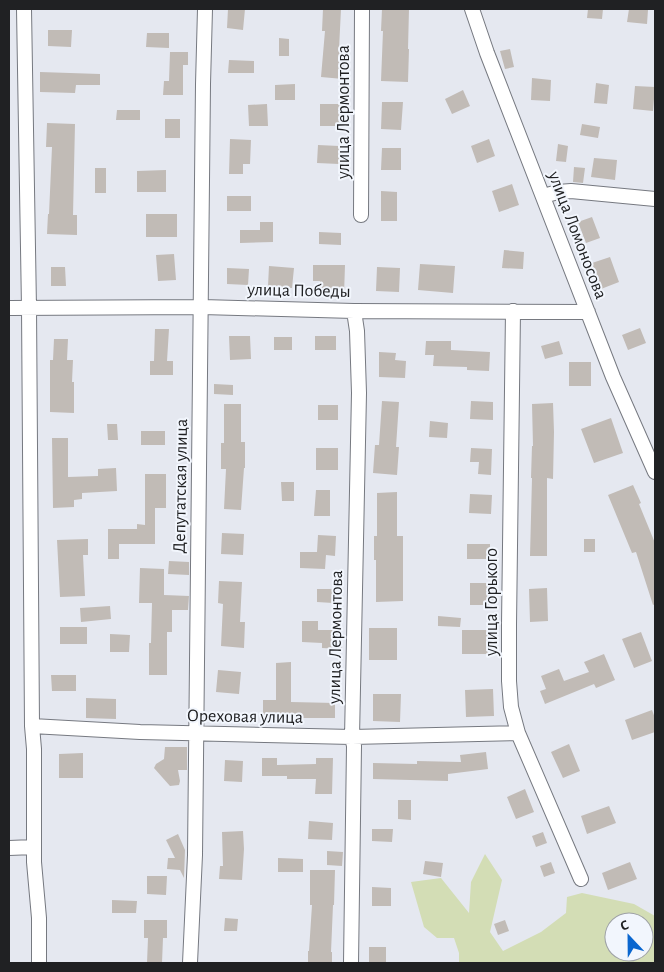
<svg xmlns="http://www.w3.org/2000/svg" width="664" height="972" viewBox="0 0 664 972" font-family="'Alegreya Sans',sans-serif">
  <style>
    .green { fill: #d3ddb5; fill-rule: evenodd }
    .building { fill: #c1bbb6 }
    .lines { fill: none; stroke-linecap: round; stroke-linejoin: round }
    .minor-casing { stroke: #767980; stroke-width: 16 }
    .minor { stroke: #fff; stroke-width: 14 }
    .labels { text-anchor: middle; stroke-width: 4; stroke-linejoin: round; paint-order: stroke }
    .street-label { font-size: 18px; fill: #202123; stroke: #f2f6fd }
  </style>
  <rect width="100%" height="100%" fill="#e5e8f0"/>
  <!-- green -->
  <path class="green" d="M485,854L502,880L490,932L503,951L541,932L566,913L567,897L582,893L634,904L655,916V963H459V953L454,938H437L424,927L411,882L441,878L469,913L471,882ZM614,922H644V952H614Z"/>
  <!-- building -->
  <path class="building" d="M228,9H245L243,30L227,28Z
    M323,9H341L339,49L345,50L343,79L321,77L325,31H322Z
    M382,9H409L408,49H409L408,82L381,81L383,31H381Z
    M588,9H603L602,19L587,18Z
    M629,9L648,10L647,24L627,22Z
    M48,30H72L71,47L48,46Z
    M147,33H169V48L146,47Z
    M279,38L289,39V56H279Z
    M510,49L514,67L505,69L500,51Z
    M170,52H188V65H183V95H163L164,81H169Z
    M229,60L254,61V73H228Z
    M40,72L100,74V85H76L75,93L40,92Z
    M532,78L551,80L550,101L531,100Z
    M596,83L609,85L607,104L594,103Z
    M295,84V100H275V85Z
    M635,86L655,87L653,111L633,109Z
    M463,90L470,106L452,114L445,99Z
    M382,102H403L401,130L381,129Z
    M267,104L268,126H249L248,105Z
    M320,104H341L340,126H320Z
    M117,110H140V120H116Z
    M165,119H180V138H165Z
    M47,123L75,124L73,215H77V235L47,234L48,214H49L52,147H46Z
    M582,124L600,127L598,138L580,135Z
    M230,139L251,140L250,164H243V174H229Z
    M489,139L495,156L477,163L471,146Z
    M558,144L568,146L566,162L556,161Z
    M318,145L339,146V164L317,163Z
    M382,148H401V170H381Z
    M594,158L617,160L615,180L591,177Z
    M574,167L585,168L583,183L573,182Z
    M95,168H106V193H95Z
    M166,170V192H137V171Z
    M512,184L519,205L499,212L492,191Z
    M381,191L397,192V221H381Z
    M227,196H251V211H227Z
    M146,214H177V237H146Z
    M592,217L600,238L586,243L578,222Z
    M260,222H273V242L240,243V230H260Z
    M319,232L341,233V245L319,244Z
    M504,250L524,252L523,269L502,268Z
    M174,254L176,280L158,281L156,255Z
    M610,257L619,282L601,289L592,263Z
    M420,264L455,266L453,293L418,290Z
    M313,265H345L344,295H320V281H313Z
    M269,266L294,268L292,288L268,286Z
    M51,267H65L66,286H51Z
    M377,267L400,268L399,292L376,291Z
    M227,268L249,269L248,285L227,284Z
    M640,328L646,343L628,350L622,335Z
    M155,329H169L167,361H173V375H150V361H154Z
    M229,336H250L251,359L230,360Z
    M315,336H336V350H315Z
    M274,337H292V350H274Z
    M54,339H68L67,360H73L72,382H74V413L50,412V360H53Z
    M426,341H451V350L490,352L489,371L467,370V367L433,366L434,355H425Z
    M559,341L563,354L545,359L541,346Z
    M379,352L396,353L395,360L406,361L405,378L379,377Z
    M569,362H591V386H569Z
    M214,384L233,385V395L214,394Z
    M382,401L399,402L396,447H399L397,475L373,473L375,445H379Z
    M471,401L493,402V420L470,419Z
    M553,403L554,432L553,479L547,478V556H530L532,478H531L532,446H533L532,404Z
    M224,404H241V442H245V468H244L241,510L224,509L226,469H221V443H224Z
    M318,405H338V420H318Z
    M611,418L623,453L594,463L581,429Z
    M430,421L448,423L447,438L429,437Z
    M107,424H117L118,440H108Z
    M141,431H165V445H141Z
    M52,438H68V477L98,476V469L116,468L117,491L82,493V499L74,500V507L53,508Z
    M316,448H338V470H316Z
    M471,448L492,449L491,475L478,474L479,462H470Z
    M145,474H166V508H155V544H119V559H108V529H137V524L145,525Z
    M281,482H294V501H282Z
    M633,485L641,503L639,504L655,543V604L653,605L636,552L632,553L608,495Z
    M316,490H330V516H314Z
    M397,492V536H403V601L376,602V560H374V536H377V493Z
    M470,494L492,495L491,514L469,513Z
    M222,533L244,534L243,555L221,554Z
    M318,535L336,536L335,556L326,555L325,569L300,568V552H317Z
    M88,539V555H83L85,596L60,597L57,540Z
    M584,539H595V552H584Z
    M467,544H490V559H467Z
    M169,561L189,562V575L168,574Z
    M140,568L164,569V595L189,596L188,610H172V632H167V675H149V643H151L152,603H139Z
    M219,581L242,582L240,622H245L244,648L221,646L223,604L218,603Z
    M470,583H496V605H470Z
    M547,588L548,621L530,622L529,589Z
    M317,589H334L333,603L317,602Z
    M110,606L111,619L81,622L80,608Z
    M438,616L461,618L460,627L438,626Z
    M302,621H318V630H342V649L322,648V643L302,642Z
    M60,627H87V644H60Z
    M369,628H397V660H369Z
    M462,630H488V654H462Z
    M641,632L652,661L634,668L622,639Z
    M110,634L130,635L129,652H110Z
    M604,654L615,680L596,688L594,684L545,704L540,691L546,689L541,676L559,669L564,681L589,672L584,662Z
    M291,662V702L335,703V718H291V720H263V700H276V663Z
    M218,670L241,672L239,694L216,692Z
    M51,675H76V691H52Z
    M493,689L494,716L466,717L465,690Z
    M373,694H401L400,722L373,721Z
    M86,698L116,699V719L86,718Z
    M652,710L655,718V732L632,740L625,720Z
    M569,744L580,771L563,778L551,752Z
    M165,747H187V770H178L180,781L179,785L170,786L154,768L156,764L164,759Z
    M486,752L488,769L448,774V781L373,779V763L417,764V761L461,762L460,755Z
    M83,753V778H59V754Z
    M262,758H277V765L316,764V758H333L332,794H315L316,779H287V776H262Z
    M225,760L243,761L242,782L224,781Z
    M525,789L534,812L516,819L507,797Z
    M398,800H411V820L398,819Z
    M609,806L616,823L587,834L581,816Z
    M309,821L333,823L332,840L308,839Z
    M372,829H393L392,842L372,841Z
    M243,831L244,849L242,880L219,879L220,866H223L222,832Z
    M543,832L547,843L536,847L532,836Z
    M178,834L185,850L184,878L180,870L167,869L168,858H175L166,840Z
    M327,851L343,852L342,866L327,865Z
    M278,858L303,859V872H278Z
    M425,861L443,863L441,877L423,874Z
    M551,862L555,873L544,877L540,866Z
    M630,862L637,879L608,890L602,873Z
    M310,870H335L334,905H333L331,952H332V963H308V951H309L312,905H310Z
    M147,876H167L166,895L147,894Z
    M372,887L391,888V906H372Z
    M112,900L137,901L136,913H112Z
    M225,918L238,919L237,931H224Z
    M144,920H167V938H163L162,963H147L148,938H144Z
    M505,920L509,931L498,935L494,924Z
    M369,947H386V963H369Z"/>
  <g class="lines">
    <defs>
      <path id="minor" d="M24,9L29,308L32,726L34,749V862L39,918V963
        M472,9L487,53L613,377L655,472
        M543,196L558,192L571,191L655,199
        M361,215L362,9
        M9,308L202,307L354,311L588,312
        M513,311L509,625V681L511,707L518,733L581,879
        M32,726L140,732L352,737L518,733
        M9,848L34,847
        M190,963L195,855L203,84L205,9
        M351,963L354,746L352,737L359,393L357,331L354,311"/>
    </defs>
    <!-- minor casing -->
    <use href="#minor" class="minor-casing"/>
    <!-- minor -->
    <use href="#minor" class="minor"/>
  </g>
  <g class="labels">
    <!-- street labels -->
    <g class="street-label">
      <text transform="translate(343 112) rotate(-90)" y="6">улица Лермонтова</text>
      <text transform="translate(578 235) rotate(69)" y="6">улица Ломоносова</text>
      <text transform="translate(299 290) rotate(1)" y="6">улица Победы</text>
      <text transform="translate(180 486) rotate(-89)" y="6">Депутатская улица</text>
      <text transform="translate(491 602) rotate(-90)" y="6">улица Горького</text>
      <text transform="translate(335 637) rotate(-89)" y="6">улица Лермонтова</text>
      <text transform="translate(245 716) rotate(1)" y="6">Ореховая улица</text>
    </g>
  </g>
  <!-- border -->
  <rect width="664" height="972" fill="none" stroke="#202123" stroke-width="20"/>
  <!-- north arrow -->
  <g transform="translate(629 937) rotate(338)"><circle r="24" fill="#f2f6fd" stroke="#9ea1a6"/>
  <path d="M0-4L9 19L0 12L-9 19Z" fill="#0a66cf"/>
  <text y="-8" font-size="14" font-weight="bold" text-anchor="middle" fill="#202123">С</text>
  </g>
</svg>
